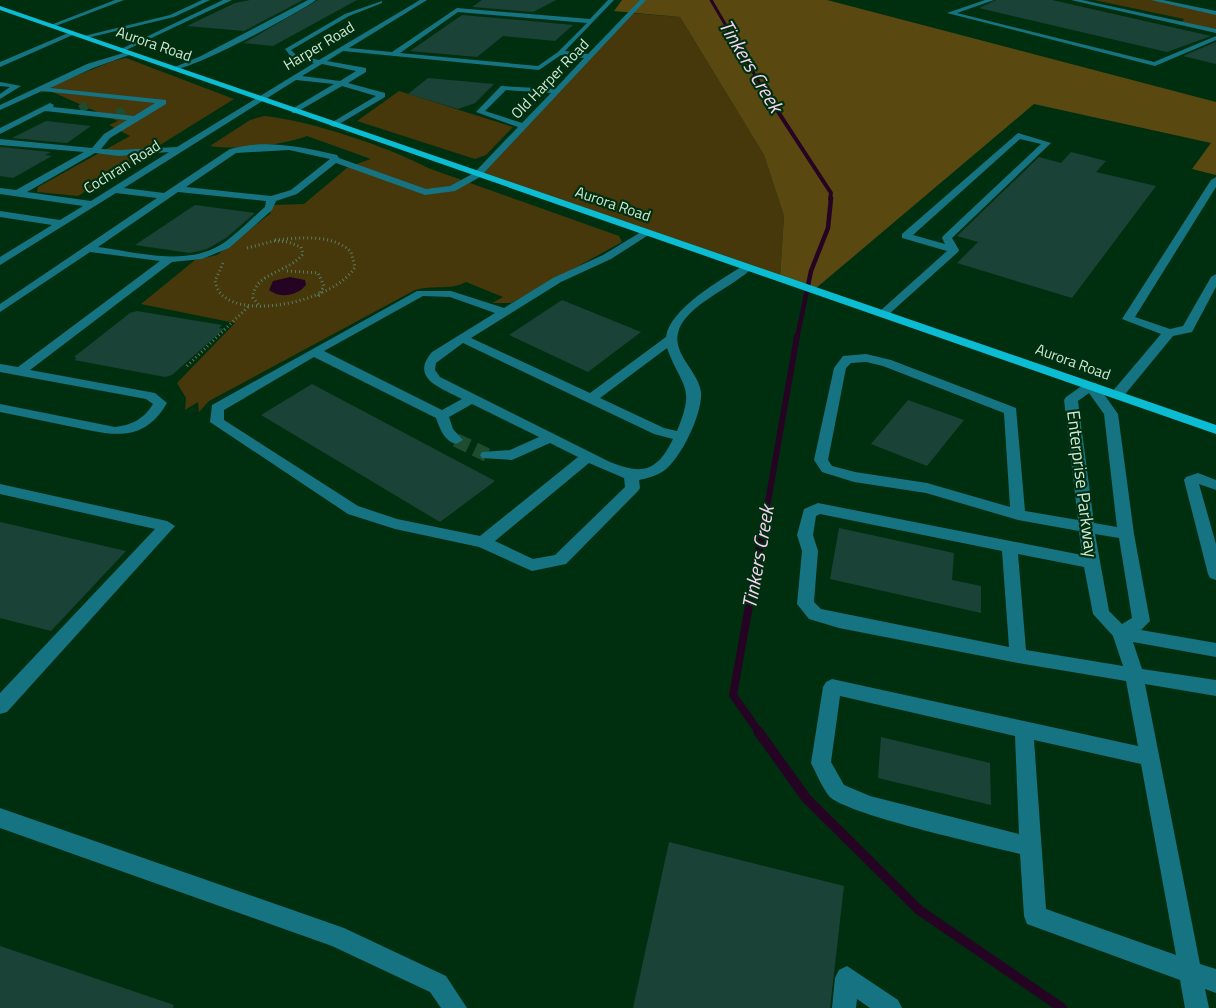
<svg xmlns="http://www.w3.org/2000/svg" width="1216" height="1008" viewBox="0 0 1216 1008" font-family="'Titillium Web',sans-serif">
  <style>
    .green { fill: #46380b }
    .forest { fill: #5a4811 }
    .water { fill: #250423 }
    .lines { fill: none; stroke-linecap: round; stroke-linejoin: round }
    .stream-far5 { stroke: #250423; stroke-width: 3 }
    .stream-far4 { stroke: #250423; stroke-width: 4 }
    .stream-far3 { stroke: #250423; stroke-width: 4.5 }
    .stream-far2 { stroke: #250423; stroke-width: 6 }
    .stream-far1 { stroke: #250423; stroke-width: 8 }
    .stream { stroke: #250423; stroke-width: 10 }
    .building { fill: #1b4236 }
    .minor-tunnel-far1 { stroke: #1f4b2e; stroke-width: 8; stroke-dasharray: 8 4.5; stroke-linecap: butt }
    .minor-tunnel { stroke: #1f4b2e; stroke-width: 14; stroke-dasharray: 14 7; stroke-linecap: butt }
    .path { stroke: #587e63; stroke-width: 3; stroke-dasharray: 1 3; stroke-linecap: butt }
    .minor { fill: #167381; fill-rule: evenodd }
    .major { fill: #0bbcd3; fill-rule: evenodd }
    .labels { text-anchor: middle; stroke-width: 4.5; stroke-linejoin: round; paint-order: stroke }
    .far-street-label { font-size: 15px; fill: #d1e9d5; stroke: #002f10 }
    .street-label { font-size: 18px; fill: #d1e9d5; stroke: #002f10 }
    .water-label { font-size: 20px; font-style: italic; fill: #fad3f5; stroke: #002f10 }
  </style>
  <rect width="100%" height="100%" fill="#002f10"/>
  <!-- green -->
  <path class="green" d="M1094,0H1154L1216,13V30L1182,22L1184,19Z
    M631,13L680,17L764,155L784,216L780,277L477,175Z
    M126,58L234,99L78,196L37,192L38,187L130,136L109,125L118,121L50,91L40,93L46,88L113,61Z
    M399,91L513,127L486,155L475,159L357,121Z
    M264,116C308,120 389,147 428,168L619,236L622,242L511,303H492L503,297L466,282C453,290 432,285 415,290L209,401L199,412L198,402L185,410L186,398L177,383L235,323L141,304L195,260L217,255L271,213L267,208L271,205L304,204L348,167L371,159L307,136C279,146 238,150 210,146L250,120Z"/>
  <!-- forest -->
  <path class="forest" d="M622,0H827L1216,102V175L1192,169L1211,143L1034,104L815,289L780,277L784,216L764,155L680,17L614,11Z"/>
  <!-- water -->
  <path class="water" d="M290,277L305,280L306,285C297,296 280,299 269,290L273,281Z"/>
  <g class="lines">
    <!-- stream-far5 -->
    <path class="stream-far5" d="M711,0L763,89"/>
    <!-- stream-far4 -->
    <path class="stream-far4" d="M762,87L831,193L830,199"/>
    <!-- stream-far3 -->
    <path class="stream-far3" d="M797,338L811,271L828,228L831,198"/>
    <!-- stream-far2 -->
    <path class="stream-far2" d="M766,513L797,336"/>
    <!-- stream-far1 -->
    <path class="stream-far1" d="M759,732L733,695L766,511"/>
    <!-- stream -->
    <path class="stream" d="M758,731L806,798L919,910L1062,1008"/>
  </g>
  <!-- building -->
  <path class="building" d="M250,0H303L244,31L187,26L235,3Z
    M318,0H357L273,46L244,43Z
    M482,0H556L533,12L472,7Z
    M996,0H1052L1211,36L1167,52L979,8Z
    M462,15L520,20L573,25L555,41L503,36L477,57L410,51Z
    M1216,42V64L1183,56Z
    M428,78L494,84L475,103L458,109L408,94Z
    M46,121L91,126L67,143L12,138Z
    M0,147L51,152L45,155L52,156L13,178L0,176Z
    M1071,152L1106,161L1096,172L1156,186L1072,298L957,263L978,242L957,236L1039,157L1061,163Z
    M195,205L255,213L226,238L207,249L190,253L135,245Z
    M562,300L641,332L588,372L509,335Z
    M137,311L222,325L219,328L224,329L172,375L165,377L74,360L77,358L74,357L130,313Z
    M312,384L495,481L440,522L261,415Z
    M908,400L964,420L927,466L871,444Z
    M0,522L126,551L51,631L0,618Z
    M839,528L954,553L952,580L981,586V613L830,579Z
    M881,737L990,763L991,805L878,778Z
    M669,842L844,886L830,1008H633Z
    M0,946L174,1005L173,1008H0Z"/>
  <g class="lines">
    <!-- minor-tunnel-far1 -->
    <path class="minor-tunnel-far1" d="M80,109L91,103
      M117,114L127,108"/>
    <!-- minor-tunnel -->
    <path class="minor-tunnel" d="M456,440L487,455"/>
    <!-- path -->
    <path class="path" d="M247,248L274,241L288,242L301,247L303,254C290,272 253,273 253,298L259,305
      M223,263L215,281C216,285 218,291 221,294C247,321 337,299 355,267L351,252C332,233 299,238 274,240
      M287,271L318,273L324,286L318,297
      M187,366L250,305"/>
    <!-- minor -->
    <path class="minor" d="M115,0H124L53,27L48,26Z
      M202,0H210L174,17L83,39L80,37L170,15Z
      M223,0H232L124,51L119,50Z
      M308,0H316C300,12 182,76 170,69L201,56Z
      M420,0H427L349,48L392,52L457,8L590,19L608,0H614L565,51L588,54L640,0H646L480,177L455,191L425,195L336,163L297,194L276,201L272,210L229,248L202,259L172,262L30,370L155,393L167,403C142,446 109,434 68,426C46,421 23,417 0,412V404L115,427C132,425 144,419 153,404L146,399L0,372V364L18,367L160,261L90,252L0,312V304L157,198L116,193L0,265V257L52,225L0,217V211L60,220L83,206L0,194V188L16,190L84,152L0,145V139L92,148L104,134L127,120L45,111L0,134V128L50,103L54,105L53,107L134,116L155,103L42,91L0,110V105L87,64L130,51L132,54L93,68L50,88L166,100V104L110,138L101,149L119,150L177,147L314,63L292,58L285,49L345,14L382,1V3L349,16L291,50L296,55L319,60ZM458,12L587,23L558,52L538,66L400,53ZM343,51L539,70L561,55L584,58L555,89L501,86L476,112L518,127L474,173L450,186L426,189L339,158L337,155C302,147 265,139 230,149L164,193L124,188L296,80L334,84L292,109V113H295L342,86L376,96L331,123L330,125L334,127L385,97V93L348,83L366,72V68L327,61ZM322,64L356,71L340,81L302,76ZM506,90L551,93L522,123L485,111ZM289,150L330,159L291,190L271,196L186,187L236,153ZM169,152L91,201L27,192L95,153L119,156ZM178,192L266,201L265,207C251,219 237,234 222,244C186,267 137,252 98,247Z
      M985,0H994L957,13L1154,62L1216,36V40L1155,66L947,13Z
      M1071,0H1082L1216,29V33Z
      M1151,0H1163L1216,11V15Z
      M73,31L75,34L0,67V62Z
      M0,82L21,86L0,99V94L10,87L0,86Z
      M1018,133L1051,143L952,238L959,250L958,252L888,315H880V311L947,251L902,238V234ZM1020,139L1041,144L943,236L942,238L945,244L913,235Z
      M1216,177V187L1135,317L1170,329L1183,326L1211,277L1216,274V287L1192,332L1173,336L1122,398H1112L1110,395L1112,392L1161,334L1122,319L1211,180Z
      M646,229L651,232L650,234L611,259L561,282L471,338L590,393L666,337C670,308 721,280 744,265L753,267C735,287 684,305 678,333C673,355 698,371 701,392C703,413 681,458 665,470C657,476 648,478 639,480L640,488L638,491L566,564L532,571L479,547L395,529L348,514L210,422L212,405L417,291H451L504,308L553,278L603,255ZM423,296L450,297L495,313L432,352C409,379 442,388 462,399L442,410L324,351ZM463,343L654,434L673,439C657,472 642,475 610,462L440,377L435,370L436,363ZM667,348C682,389 696,385 677,431L664,428L600,398ZM314,357L436,418C440,429 444,441 456,444L463,440L453,429L449,417L472,404L539,437L510,450L482,452L480,455L482,458L512,460L550,443L578,457L480,536L397,519L358,506L224,420V410ZM589,463L624,478L625,487L555,555L533,559L495,541Z
      M866,354L891,360L1016,408L1025,511L1078,520L1064,400L1066,397L1086,383H1096L1118,414L1134,534L1150,621L1141,630L1216,643V657L1133,642L1142,669L1216,680V696L1145,684L1200,964L1216,969V993L1205,989L1209,1008H1185L1180,980L1027,924L1024,916L1020,854C989,846 844,814 829,796C822,787 816,773 811,763L823,687L826,682L832,679L1138,746L1126,681L1018,663L839,628L809,619L797,604L802,551L797,535L804,509L818,503L1082,555L1079,531L1018,520L926,493L854,482L822,472L814,460L834,368L843,356ZM866,362L883,366L1004,413L1010,507L927,483L855,472L832,466L828,460L846,368L851,363ZM1089,393L1104,414L1117,527L1094,523L1078,401ZM820,514L1002,551L1009,647L821,609L814,602L818,551L813,535L816,516ZM1095,534L1119,538L1132,618L1122,624L1109,611ZM1018,554L1084,567L1093,614L1113,636L1123,666L1026,650ZM840,696L1015,736L1019,834L870,796L844,785L831,762ZM1034,740L1141,764L1176,955L1046,909Z
      M1198,473L1216,480V490L1199,484L1216,544V580L1210,578L1208,574L1184,480L1186,477Z
      M0,484L167,521L175,526L7,712L0,714V693L155,529L0,494Z
      M0,808L344,928L446,976L467,1008H441L430,992L332,946L0,828Z
      M847,966L898,1000L902,1008H870L857,999L856,1008H832L835,978L839,970Z"/>
    <!-- major -->
    <path class="major" d="M0,6L1216,425V434L0,10Z"/>
  </g>
  <g class="labels">
    <!-- far-street labels -->
    <g class="far-street-label">
      <text transform="translate(154 44) rotate(19)" y="5">Aurora Road</text>
      <text transform="translate(319 46) rotate(-31)" y="5">Harper Road</text>
      <text transform="translate(550 79) rotate(-46)" y="5">Old Harper Road</text>
      <text transform="translate(122 167) rotate(-32)" y="5">Cochran Road</text>
      <text transform="translate(613 204) rotate(19)" y="5">Aurora Road</text>
      <text transform="translate(1073 362) rotate(20)" y="5">Aurora Road</text>
    </g>
    <!-- street labels -->
    <g class="street-label">
      <text transform="translate(1082 484) rotate(83)" y="6">Enterprise Parkway</text>
    </g>
    <!-- water labels -->
    <g class="water-label">
      <text transform="translate(751 66) rotate(59)" y="7">Tinkers Creek</text>
      <text transform="translate(758 557) rotate(-80)" y="7">Tinkers Creek</text>
    </g>
  </g>
</svg>
